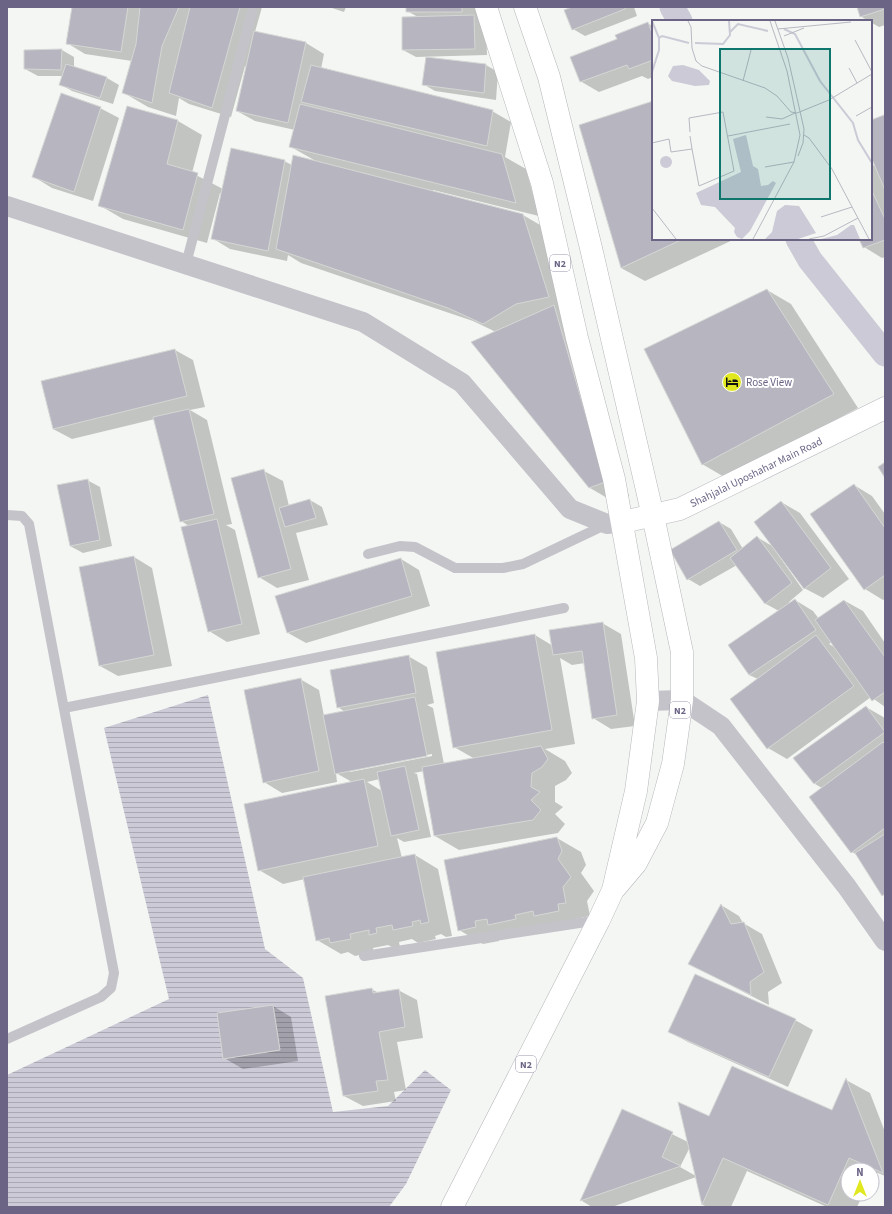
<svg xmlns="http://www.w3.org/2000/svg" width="892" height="1214" viewBox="0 0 892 1214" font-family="'Source Sans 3',sans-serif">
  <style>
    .water { fill: url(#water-rules) }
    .shadow { fill: #0003; fill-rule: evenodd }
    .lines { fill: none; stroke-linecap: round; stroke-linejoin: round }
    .canal { stroke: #cbcad6; stroke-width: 25 }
    .building { fill: #b7b6c0; stroke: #d5d7d5 }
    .primary-casing { stroke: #bab8c0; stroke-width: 23 }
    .highway-casing { stroke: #b7b6bc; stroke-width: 23 }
    .lane { stroke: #c5c3ca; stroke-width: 10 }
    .street { stroke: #c5c3ca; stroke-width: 20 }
    .primary { stroke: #fff; stroke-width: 22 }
    .highway { stroke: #fff; stroke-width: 22 }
    .labels { text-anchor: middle; stroke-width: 4; stroke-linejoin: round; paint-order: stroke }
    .shield { fill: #fff; stroke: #9892aa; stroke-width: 1 }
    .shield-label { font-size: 10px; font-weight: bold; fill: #6c6485 }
    .poi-label { font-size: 11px; fill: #6c6485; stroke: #fff; text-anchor: start }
    .street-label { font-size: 11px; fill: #6c6485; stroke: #fff }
    .inset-river { fill: none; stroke: #cbcad6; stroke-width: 2 }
    .inset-road { fill: none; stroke: #b9b8c3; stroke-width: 1 }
    .view { fill: #0f766e; fill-opacity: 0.15; stroke: #0f766e; stroke-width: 2 }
    .inset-edge { fill: none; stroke: #6c6485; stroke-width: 2 }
  </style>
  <defs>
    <pattern id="water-rules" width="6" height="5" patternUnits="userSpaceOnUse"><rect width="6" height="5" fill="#cbcad6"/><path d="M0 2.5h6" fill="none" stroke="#a9a8b3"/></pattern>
  </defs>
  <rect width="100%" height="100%" fill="#f3f6f2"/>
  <!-- water -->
  <path class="water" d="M208,695L265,949L303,978L333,1112L388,1106L425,1070L451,1090L406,1184L389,1207H7V1075L169,999L104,728Z"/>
  <!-- shadow -->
  <path class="shadow" d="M73,7H262L255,32L306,43L324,54L321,69L492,111L511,122L505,157L526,169L539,216L433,190L432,192L523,215L547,229L578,320L629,496L614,502L590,488L496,332L473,321L301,263L288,255L287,261L230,249L212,238L222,194L220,193L207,243L123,219L99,205L128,107L178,121L202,135L192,173L223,189L284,161L292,165L314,160L291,147L295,130L255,121L237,111L247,67L245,66L231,117L189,104L179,98L176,116L148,107L124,93L132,61L85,54L67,43Z
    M329,7H346L344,12Z
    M407,7H480L486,23L487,55L416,57L403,50L418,17L407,11Z
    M575,7H634L637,16L585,36L573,29Z
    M858,7H885V25L879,27L860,16Z
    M648,23L653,27V77L648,79L642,76L599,92L580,81L618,40Z
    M62,50L74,57V67L107,78L119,85L113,104L72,91L60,84L62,76H38L25,69Z
    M426,58L486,65L498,72L496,100L435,91L423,84Z
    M653,102V239H735L645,281L621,268Z
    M100,108L119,118L93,201L52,188L34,177Z
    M884,116L885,257L882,258L864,247L860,239H871V160L874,166H876L871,155V121Z
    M767,290L791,304L858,408L726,478L702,464Z
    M175,350L193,360L205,407L190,410L207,420L232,524L226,525L235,530L260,634L227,642L209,631L189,526L181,521L155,419L72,439L53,429Z
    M264,471L283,481L289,506L310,500L322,507L328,525L296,533L309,580L277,588L259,577Z
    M87,480L100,487L112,546L83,553L70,546Z
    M854,485L872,496L885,514V599L883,600L865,589Z
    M781,502L800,513L849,579L823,598L804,588Z
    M719,522L731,529L743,549L757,537L772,546L803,590L789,602L790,604L795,600L813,611L819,619L845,601L863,611L885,643V707L871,697L787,759L768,748L731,699L758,679L749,675L779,611L766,604L737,565L700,586L688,579ZM832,642L836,648L829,644Z
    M134,557L152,568L172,666L118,676L100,666Z
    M401,559L419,570L430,606L306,643L288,633Z
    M602,623L621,634L635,726L611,729L593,718L585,663L572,665L560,658L575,744L545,749L565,761L572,773L566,780L555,786V802L563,807L555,814L565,824L558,833L459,850L435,836L424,771L414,773L417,774L431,837L404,842L397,838L402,858L415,855L438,869L452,936L446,937L441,934L435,936L436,939L418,943L412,939L399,942L400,947L394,948L388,945L373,948L374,952L355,956L348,952L341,954L317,940L305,879L283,884L259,870L352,782L336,773L337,782L282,793L264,782L300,679L319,690L324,716L345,712L338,707L408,656L427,667L434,703L427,705L433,708L444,764L475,759L454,747L535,635L553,646ZM432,754V756L350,772V770ZM380,779L382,791L367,782Z
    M866,707L885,718V896L859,856L852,852L822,788L815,784Z
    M557,838L581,852L586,865L581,873L594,891L587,901L590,916L498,935L499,941L483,944L459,930Z
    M721,905L739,916L743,923L762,934L782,983L768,992L769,1005L689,964Z
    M371,989L379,993L398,990L417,1000L423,1038L397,1042L406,1090L394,1092L396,1101L363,1106L344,1096L327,997Z
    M273,1006L291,1017L298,1061L243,1069L224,1058Z
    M795,1020L813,1030L788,1087L688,1042L669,1032Z
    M846,1080L870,1093L885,1132V1176L873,1171L872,1173V1170H848V1194H863L857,1207H827L747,1171L731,1207H707L703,1205L696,1177L612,1207H592L582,1201L623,1110L688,1142L710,1117L832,1112ZM690,1147L696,1176L680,1167Z"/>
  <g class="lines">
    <!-- canal -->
    <path class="canal" d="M672,7L680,21
      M798,239L810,260L885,354"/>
  </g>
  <!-- building -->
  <path class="building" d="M72,7H128L121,52L66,44Z
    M140,7H179L162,46L152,103L122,93L136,44Z
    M190,7H240L212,108L169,93Z
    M406,7H462V12H406Z
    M572,7H625V9L572,30L564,10Z
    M857,7H885V9L860,17Z
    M474,15L475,49L402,50V17Z
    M648,22L653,36V60L629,69L627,65L580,82L570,57L617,39L615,35Z
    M254,31L306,42L288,123L236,111Z
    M62,49L61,70L24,69V50Z
    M426,57L486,64L484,93L422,85Z
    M66,64L107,77L100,98L59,85Z
    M311,65L493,110L487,146L301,102Z
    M61,93L101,107L74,192L32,177Z
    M653,101V239H683L621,268L579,125Z
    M300,104L502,154L516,203L289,147Z
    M127,106L178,120L167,164L198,173L183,230L98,206Z
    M884,115L885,117V190L871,157V120Z
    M231,148L285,160L268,251L211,239Z
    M293,155L523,214L549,297L516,304L483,324L448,308L276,249Z
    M871,189L885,219V240L863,248L859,239H871Z
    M767,289L834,394L702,465L644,349Z
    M554,305L605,482L589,488L471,342Z
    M175,349L187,396L53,429L41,381Z
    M189,409L214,514L180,522L153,417Z
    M885,462V478L878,467Z
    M264,469L291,569L258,578L231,478Z
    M88,479L100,540L70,546L57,485Z
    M854,484L885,528V575L864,590L810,514Z
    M310,499L316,518L285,527L279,508Z
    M781,501L831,568L804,589L754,522Z
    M217,519L242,624L208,632L181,527Z
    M719,521L737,550L687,580L670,550Z
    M757,536L792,583L765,604L730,558Z
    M134,556L154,655L99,666L79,567Z
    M401,558L412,596L287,633L275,596Z
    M795,599L816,630L749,675L728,645Z
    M844,600L885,657V692L872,701L815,620Z
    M603,622L617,715L592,719L582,651L553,655L549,630Z
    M535,634L552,730L453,748L436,652Z
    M816,635L854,686L767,749L730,699Z
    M409,655L416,693L337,708L330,670Z
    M301,678L319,771L263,783L244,690Z
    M415,697L427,756L335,774L323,715Z
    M866,706L885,732L814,784L793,758Z
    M883,742L885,744V828L851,853L809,797Z
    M541,746L548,759L542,767L532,773L531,787L540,792L531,800L541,810L533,820L434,836L422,767Z
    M405,766L419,830L391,836L377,772Z
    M364,779L378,846L258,871L244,804Z
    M885,834V894L882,896L855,853Z
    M557,837L562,851L558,859L571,877L563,887L566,903L558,904L559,911L534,916L533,911L515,915L516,919L488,925L487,919L475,921L476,927L458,931L444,860Z
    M415,854L429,922L421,924L420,920L412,922L413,926L393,930L392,925L376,928L377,933L369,935V930L350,934L351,939L330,943L329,938L316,941L303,877Z
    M721,904L731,924L744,922L764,972L750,982L751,995L688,964Z
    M695,974L796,1019L769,1077L668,1032Z
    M372,988L373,993L399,989L405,1027L379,1032L388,1080L376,1081L378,1091L343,1096L325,996Z
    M273,1005L280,1050L223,1059L217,1013Z
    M732,1066L832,1110L846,1078L883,1173L849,1158L828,1205L723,1158L702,1205L678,1102L709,1116Z
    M622,1109L673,1132L662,1157L681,1166L580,1201Z"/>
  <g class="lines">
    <defs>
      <path id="primary" d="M623,522L680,509L885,408"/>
      <path id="highway" d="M525,7L549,77L591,248L653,516L682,652V700L673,764L657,823L636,863L615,888
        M452,1207L599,920L613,890L636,791L648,701L646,658L614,479L577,338L542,183L486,7"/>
    </defs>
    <!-- primary casing -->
    <use href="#primary" class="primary-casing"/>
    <!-- highway casing -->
    <use href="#highway" class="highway-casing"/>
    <!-- lane -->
    <path class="lane" d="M186,264L252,12
      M7,515L22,516L29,524L114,973L111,988L101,997L7,1039
      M368,554L400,546L415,547L455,568H503L523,564L607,524
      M64,708L564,608
      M364,956L599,920"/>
    <!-- street -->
    <path class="street" d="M7,206L363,322L462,383L570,509L607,524L623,522
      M648,701L682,700L721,726L847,887L885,941"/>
    <!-- primary -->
    <use href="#primary" class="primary"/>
    <!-- highway -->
    <use href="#highway" class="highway"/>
  </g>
  <!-- icons -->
  <defs>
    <symbol id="hotel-disc" viewBox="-11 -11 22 22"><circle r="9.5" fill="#e1e820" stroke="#fff"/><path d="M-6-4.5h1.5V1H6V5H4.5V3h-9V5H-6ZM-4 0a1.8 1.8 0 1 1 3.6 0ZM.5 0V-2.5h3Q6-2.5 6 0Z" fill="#111"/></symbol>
  </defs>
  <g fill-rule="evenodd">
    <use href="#hotel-disc" x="721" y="371" width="22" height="22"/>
  </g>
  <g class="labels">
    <!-- shield labels -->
    <g class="shield">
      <rect x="550" y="255" width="20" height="16" rx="3"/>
      <rect x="670" y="702" width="20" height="16" rx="3"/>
      <rect x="516" y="1056" width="20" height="16" rx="3"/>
    </g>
    <g class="shield-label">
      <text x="560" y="267">N2</text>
      <text x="680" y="714">N2</text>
      <text x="526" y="1068">N2</text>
    </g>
    <!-- poi labels -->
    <g class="poi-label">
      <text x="746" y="386">Rose View</text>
    </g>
    <!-- street labels -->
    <g class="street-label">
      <text transform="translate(756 472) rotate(-26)" y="4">Shahjalal Uposhahar Main Road</text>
    </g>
  </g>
  <!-- overview -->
  <g transform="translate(652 20)">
    <rect width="220" height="220" fill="#f3f6f2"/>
    <path d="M31,45L47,50L58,61L57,65L43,66L20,61L16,56L21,46ZM94,115L101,146L106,149L109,166L116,165L121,161L124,163L98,211L90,219L85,217L82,212L83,208L63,187L49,185L44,173L89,152L81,119ZM8 142a6 6 0 1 1 12 0a6 6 0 1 1-12 0ZM133,185L147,186L164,213L146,219H113L120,212L125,191ZM199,205H202L208,219H169L185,215Z" fill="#cbcad6"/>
    <path class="inset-river" d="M0,1L7,18M132,9L143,14L168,61L201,103L206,120L220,143M78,12L86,4L116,11M43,23L71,24L78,15L77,1M0,52L7,30V18L10,16L37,23"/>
    <path class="inset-road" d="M36,1L39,7L40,28L44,41L50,46L113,68L125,76L139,92L145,93M123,1L136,38L152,109L151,123L146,136M126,9L199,2M132,16L152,8M203,20L220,52M197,48L205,63M91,61L99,30M145,93L177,80L220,54M204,96L220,87M114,97L130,99L143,93M152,115L157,118L180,149L217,219M38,116L40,129M76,116L138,104M0,123L17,119L19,132L40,129L47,166L82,151L71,92L37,98L38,112M113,147L142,142M0,188L24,219M169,197L200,187M101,219L142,142L148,115L135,51L118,1M157,219L172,216L206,198"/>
    <path class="view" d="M68,29H178V179H68Z"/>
    <rect width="220" height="220" class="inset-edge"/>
  </g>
  <!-- border -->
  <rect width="892" height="1214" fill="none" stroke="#6c6485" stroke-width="16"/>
  <!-- north arrow -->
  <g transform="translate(860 1182)"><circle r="19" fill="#ffffff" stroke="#c4c1ce"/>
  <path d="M0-3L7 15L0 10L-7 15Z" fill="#e1e820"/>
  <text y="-6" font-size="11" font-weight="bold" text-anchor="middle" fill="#6c6485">N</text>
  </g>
</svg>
